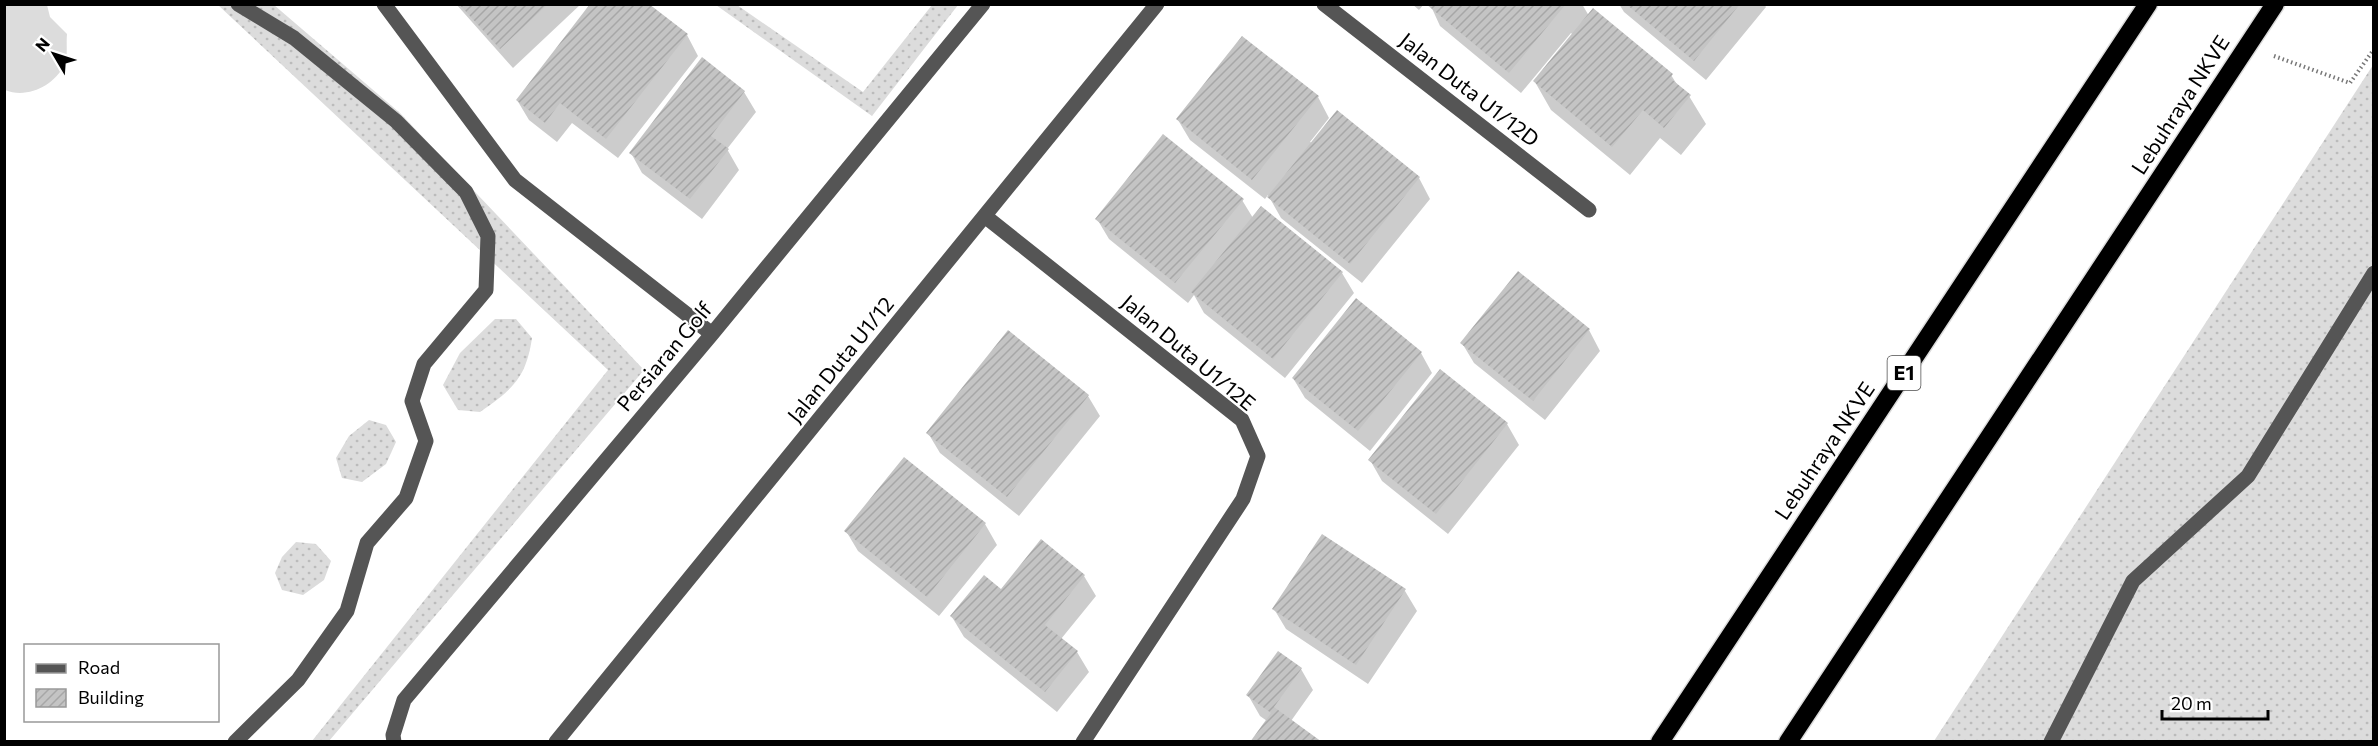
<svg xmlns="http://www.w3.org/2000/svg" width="2378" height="746" viewBox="0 0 2378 746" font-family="Commissioner,sans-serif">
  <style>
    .grass { fill: url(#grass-dots) }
    .pitch { fill: #dcdcdc }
    .shadow { fill: #0003 }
    .building { fill: url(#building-hatch) }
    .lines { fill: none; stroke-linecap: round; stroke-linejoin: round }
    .highway-casing { stroke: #dbdbdb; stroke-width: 21 }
    .path { stroke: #777; stroke-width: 4; stroke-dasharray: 1.5 3; stroke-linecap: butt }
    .minor { stroke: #555; stroke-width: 15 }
    .highway { stroke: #000; stroke-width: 18 }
    .labels { text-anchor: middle; stroke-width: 4.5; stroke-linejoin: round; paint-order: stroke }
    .shield { fill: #fff; stroke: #4c4c4c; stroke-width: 1.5 }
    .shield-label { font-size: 20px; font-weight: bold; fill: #000 }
    .street-label { font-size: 21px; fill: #000; stroke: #fff }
  </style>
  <defs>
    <pattern id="grass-dots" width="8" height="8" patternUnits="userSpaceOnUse" patternTransform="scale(1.5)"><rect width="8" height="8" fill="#dcdcdc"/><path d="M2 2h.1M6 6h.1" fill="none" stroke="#bbb" stroke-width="1.8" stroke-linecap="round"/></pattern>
    <pattern id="building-hatch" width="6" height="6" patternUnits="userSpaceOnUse" patternTransform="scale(1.5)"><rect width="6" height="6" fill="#c4c4c4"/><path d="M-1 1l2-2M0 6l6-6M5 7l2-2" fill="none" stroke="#a7a7a7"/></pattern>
  </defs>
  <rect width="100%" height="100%" fill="#fff"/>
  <!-- grass -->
  <path class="grass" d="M218,5H274L400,113L644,370L329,741H312L608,370Z
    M716,5H737L863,92L932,5H958L872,116Z
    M2373,65V741H1934Z
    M495,319H516L532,338C526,378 513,389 480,412L458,410L443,385L460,353Z
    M369,420L386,425L396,442L386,464L362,482L342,478L336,458L349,436Z
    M296,542L316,544L331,561L324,580L303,595L282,590L275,573L282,557Z"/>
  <!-- pitch -->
  <path class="pitch" d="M4,5H47L50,17L67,34C66,43 68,56 65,64C54,86 27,99 5,90Z"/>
  <!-- shadow -->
  <path class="shadow" d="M456,4H581L513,68Z
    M1412,4H1424L1419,10Z
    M1430,4H1582L1589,16L1671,75L1678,86L1689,96L1706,124L1681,155L1660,138L1630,175L1551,110L1535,82L1573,35L1571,33L1521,93L1440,26Z
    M1619,4H1764L1766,7L1706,80L1624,12Z
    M687,35L698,56L618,158L572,123L557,142L529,120L517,100Z
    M702,59L744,92L756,112L727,149L739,170L702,219L642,173L631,153Z
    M1318,97L1329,118L1310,142L1419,178L1430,199L1362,283L1281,218L1268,195L1265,199L1190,140L1178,120Z
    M1242,200L1253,218L1342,273L1354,293L1285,378L1204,313L1194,295L1188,303L1109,239L1097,219Z
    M1589,330L1600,351L1545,420L1474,363L1462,343Z
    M1421,353L1432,373L1370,451L1305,398L1293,378Z
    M1441,371L1507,424L1519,445L1448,534L1382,481L1370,460Z
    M1088,396L1100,416L1019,516L940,453L928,433Z
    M904,460L985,524L997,545L939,616L858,551L846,531Z
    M1084,576L1096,596L1061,639L1077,652L1089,672L1057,712L964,637L952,617L1001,591Z
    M1405,591L1417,611L1368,684L1286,629L1274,609Z
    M1279,653L1301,669L1313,690L1291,721H1267L1260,716L1248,695Z"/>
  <!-- building -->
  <path class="building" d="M459,4H548L500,49Z
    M590,4H649L688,34L606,139L560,103L545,123L516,100Z
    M1426,4H1566L1509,73Z
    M1626,4H1740L1694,61Z
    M1593,8L1673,74L1670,78L1691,95L1664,128L1643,110L1612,147L1533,81Z
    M1242,36L1319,96L1252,180L1176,119Z
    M702,57L745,91L711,136L729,149L690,199L629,153Z
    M1337,110L1420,177L1350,264L1267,197Z
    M1163,134L1244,199L1175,283L1095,219Z
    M1261,206L1343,272L1273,359L1191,292Z
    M1518,271L1590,329L1533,401L1460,343Z
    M1356,298L1422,352L1358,431L1292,378Z
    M1008,330L1089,395L1007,497L926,433Z
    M1440,369L1508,423L1436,514L1368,460Z
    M904,457L986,523L927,597L844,531Z
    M1322,534L1406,589L1356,665L1272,609Z
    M1041,539L1085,575L1045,625L1078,651L1045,692L950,616L984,575L1001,589Z
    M1278,651L1302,668L1274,707L1322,742H1250L1271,713L1246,695Z"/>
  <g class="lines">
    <defs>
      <path id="highway" d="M1660,742L2148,4
        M1788,742L2275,4"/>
    </defs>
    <!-- highway casing -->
    <use href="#highway" class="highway-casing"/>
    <!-- path -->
    <path class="path" d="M2274,56L2350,83L2374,49"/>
    <!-- minor -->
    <path class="minor" d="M384,4L515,180L712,334
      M1324,4L1589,210
      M986,217L1242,420L1258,456L1243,499L1083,742
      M235,742L298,680L347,611L367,543L406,498L426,441L412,401L424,364L486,290L488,236L466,192L396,121L294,38L238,4
      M394,742L393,735L404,700L712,334L983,4
      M556,742L1157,4
      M2051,742L2133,581L2248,476L2374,273"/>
    <!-- highway -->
    <use href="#highway" class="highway"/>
  </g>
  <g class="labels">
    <!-- shield labels -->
    <rect class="shield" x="1887.5" y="356" width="33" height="34" rx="4.5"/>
    <g class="shield-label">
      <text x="1904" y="380">E1</text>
    </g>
    <!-- street labels -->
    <g class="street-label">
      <text transform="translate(1469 90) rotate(38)" y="7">Jalan Duta U1/12D</text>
      <text transform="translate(2181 105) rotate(-57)" y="7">Lebuhraya NKVE</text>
      <text transform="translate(1188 353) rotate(40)" y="7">Jalan Duta U1/12E</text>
      <text transform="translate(665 357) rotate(-50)" y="7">Persiaran Golf</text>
      <text transform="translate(841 360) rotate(-51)" y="7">Jalan Duta U1/12</text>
      <text transform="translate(1825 451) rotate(-56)" y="7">Lebuhraya NKVE</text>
    </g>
  </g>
  <!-- border -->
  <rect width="2378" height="746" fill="none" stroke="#000000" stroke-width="12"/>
  <!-- legend -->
  <rect x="24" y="644" width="195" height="78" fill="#ffffff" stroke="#999999" stroke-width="1.5"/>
  <rect x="36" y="664" width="30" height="9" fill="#555555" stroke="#999999" stroke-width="1.5"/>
  <text x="78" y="674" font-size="18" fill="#000000">Road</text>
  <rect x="36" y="689" width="30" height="18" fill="url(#building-hatch)" stroke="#999999" stroke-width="1.5"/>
  <text x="78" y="704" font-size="18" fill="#000000">Building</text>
  <!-- north arrow -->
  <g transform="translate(54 54) rotate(309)" stroke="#ffffff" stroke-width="4.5" paint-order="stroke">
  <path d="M0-4.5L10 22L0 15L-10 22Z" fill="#000000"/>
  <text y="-9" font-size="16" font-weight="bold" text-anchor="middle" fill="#000000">N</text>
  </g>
  <!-- scale -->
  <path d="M2162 710v9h106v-9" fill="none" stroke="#000000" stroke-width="3"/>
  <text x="2171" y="710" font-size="18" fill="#000000" stroke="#ffffff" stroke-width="4.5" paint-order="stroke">20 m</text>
</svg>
